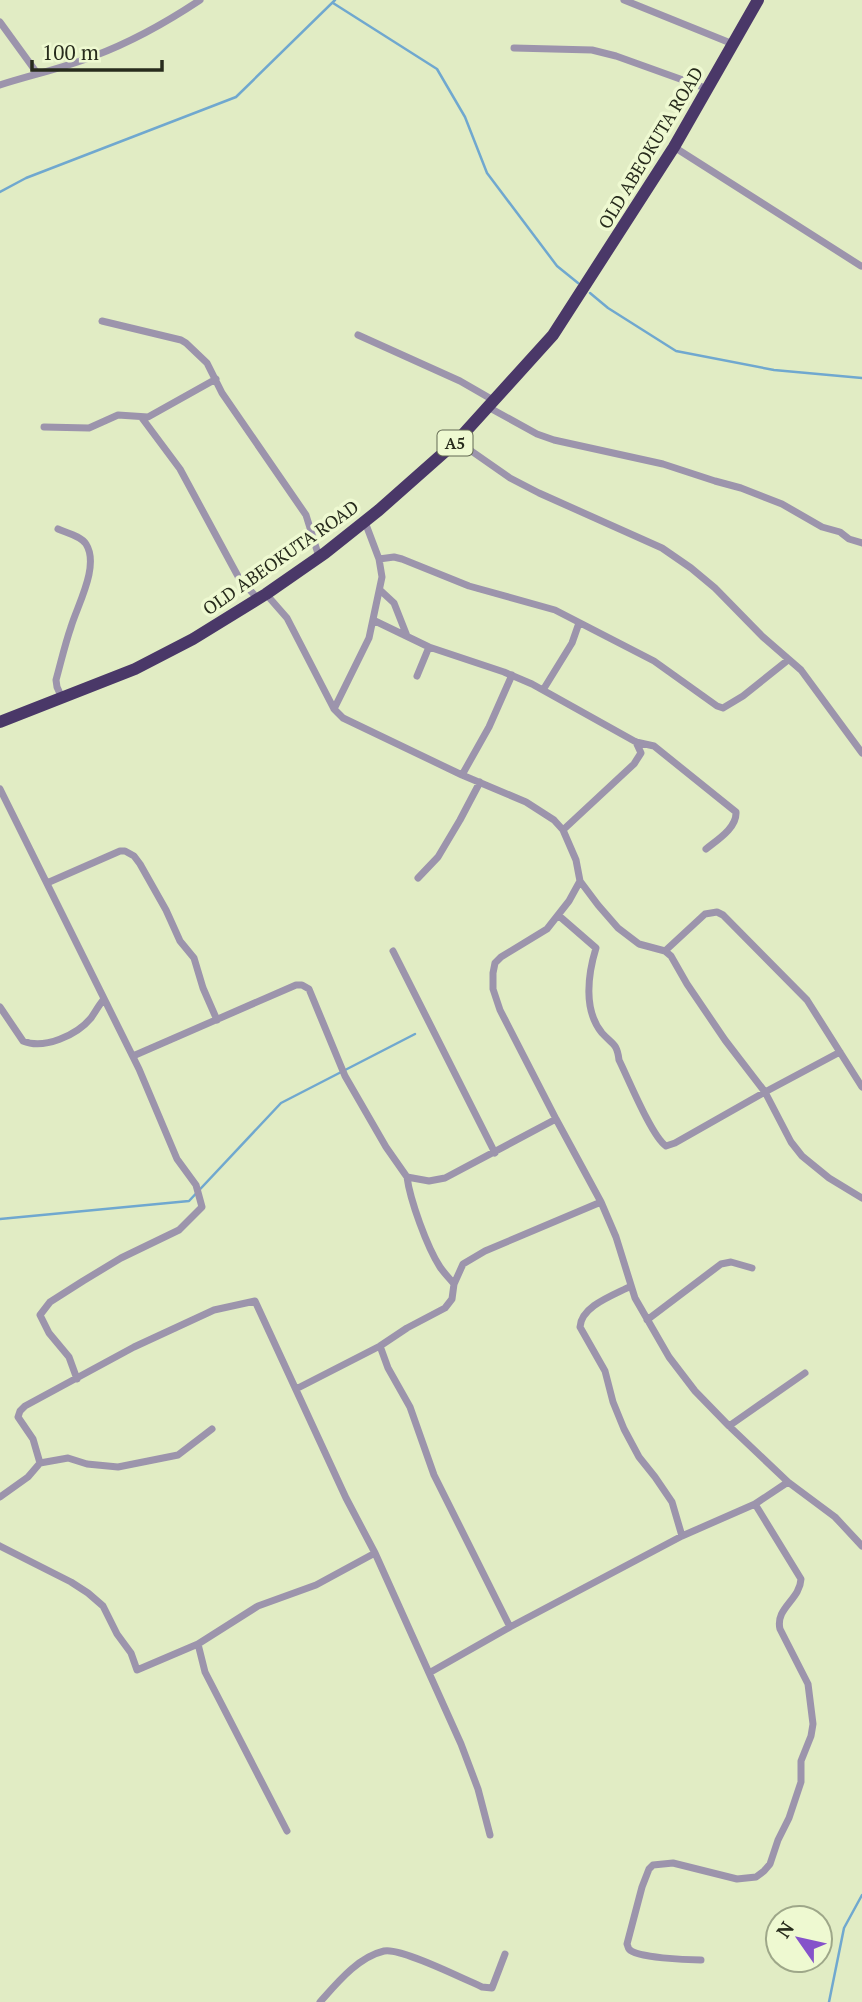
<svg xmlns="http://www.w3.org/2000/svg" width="862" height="2002" viewBox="0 0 862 2002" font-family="'PT Serif',serif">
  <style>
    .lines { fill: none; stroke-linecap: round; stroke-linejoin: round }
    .stream { stroke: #70a8cf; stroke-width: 2.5 }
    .street { stroke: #9c94ac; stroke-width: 7 }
    .highway { stroke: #4a3868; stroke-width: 12 }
    .labels { text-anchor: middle; stroke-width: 7; stroke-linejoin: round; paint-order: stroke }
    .shield { fill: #eef9d1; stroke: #636952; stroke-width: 2 }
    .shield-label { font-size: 16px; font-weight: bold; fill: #272b1c }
    .street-label { font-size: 18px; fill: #272b1c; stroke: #eef9d1 }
  </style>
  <rect width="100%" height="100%" fill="#e1ecc4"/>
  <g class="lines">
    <!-- stream -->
    <path class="stream" d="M333,3L437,69L465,117L487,173L557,266L578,283
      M0,192L26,178L236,97L335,0
      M590,293L608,308L676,351L774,370L862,378
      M0,1219L189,1201L281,1103L415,1034
      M829,2002L844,1928L862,1895"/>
    <!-- street -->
    <path class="street" d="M624,0L733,44
      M0,22L37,73
      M514,48L592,50L616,56L708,89
      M0,85C31,75 64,68 94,56C131,42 167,22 200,0
      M674,147L861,266
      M102,321L181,340L186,343L207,363L222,393L306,515L319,557
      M358,335L460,381L493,400
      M488,407L537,434L554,440L663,464L715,481L741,488L782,504L822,527L840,532L849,539L862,543
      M142,418L180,469L233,567L239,578L258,599
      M44,427L89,428L118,415L148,417L216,379
      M457,441L510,478L539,493L662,548L691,568L715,588L763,637L801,670L862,753
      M58,529C67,533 81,536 86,544C100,566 77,606 71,627C65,644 61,662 56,680L57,687L62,698
      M379,559L394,557L402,559L469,586L555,610L654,661L717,706L723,708L743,696L788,660
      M380,590L394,603L407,636
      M266,594L287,618L334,709L343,718L462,775L526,802L554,820L563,830L576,860L580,881L569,901L547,929L501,957L495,963L493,973V989L500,1010L556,1119L601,1202L616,1237L635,1298L669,1357L695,1391L729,1426L788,1482L835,1517L862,1546
      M373,620L429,647L504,672L532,684L636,742L654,746L736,812C737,828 717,840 706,849
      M417,676L429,647
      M543,690L572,643L579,623
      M334,709L369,638L382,577L379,559L365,522
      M462,775L489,727L512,675
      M0,789L139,1069L177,1159L196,1185L202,1207L179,1230L121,1258L83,1281L50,1302L40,1315L49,1333L69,1357L77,1379
      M563,830L634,764L641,753L636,742
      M418,878L438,857L460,820L480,782
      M580,881L598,905L618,928L639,944L665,951L671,956L687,984L725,1040L765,1092L791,1142L802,1156L829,1178L862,1198
      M47,883L120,851H125L134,856L140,864L166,910L180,941L194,958L203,988L217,1020
      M558,915L596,948C588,974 583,1010 602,1033C612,1044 617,1043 619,1060C628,1078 652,1137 666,1146L675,1143L765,1092L840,1052
      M393,951L495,1153
      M665,951L705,914L717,912L723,915L807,1000L862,1087
      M0,1007L23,1041C44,1050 77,1035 91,1018C95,1012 99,1005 104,999
      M133,1056L296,985H302L309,989L345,1076L386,1147L407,1177L429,1181L445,1178L556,1119
      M407,1177C410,1200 427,1247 440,1267C444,1273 450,1279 454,1284
      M647,1320L721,1264L731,1262L752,1268
      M296,1389L380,1346
      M729,1426L805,1373
      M40,1463L68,1458L87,1464L118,1467L178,1455L212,1429
      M0,1497L28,1477L40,1463L33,1439L18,1417L20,1411L25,1406L134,1347L214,1310L255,1301L346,1498L375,1553L461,1744L478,1789L490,1835
      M682,1536L755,1504L788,1482
      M0,1546L71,1582L88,1593L103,1606L117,1634L131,1653L137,1670L198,1644L258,1606L316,1585L375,1553
      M510,1627L434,1475L410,1407L388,1368L380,1346L407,1328L445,1308L452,1299L454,1284L463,1264L485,1251L601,1202
      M198,1644L205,1672L287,1831
      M429,1673L510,1627L682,1536L672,1502L655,1477L639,1457L624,1429L613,1402L605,1371L580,1327C581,1306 614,1295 631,1286
      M701,1960C688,1960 636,1958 629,1949C628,1948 628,1946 627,1944L642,1887L649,1869L653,1865L673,1863L737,1879L756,1877L764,1871L770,1864L778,1840L789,1818L801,1782V1761L811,1736L813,1724L808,1684L780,1629C775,1608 800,1600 801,1579L755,1504
      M320,2002C337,1983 358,1957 384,1951C400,1947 464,1979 482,1987L492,1988L505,1954"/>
    <!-- highway -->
    <path class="highway" d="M0,722L135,669L193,639L266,594L325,553L379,510L457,441L553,335L674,147L758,0"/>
  </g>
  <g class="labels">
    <!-- shield labels -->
    <rect class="shield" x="437.5" y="430.5" width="35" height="25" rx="5"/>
    <g class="shield-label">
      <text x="455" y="449">A5</text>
    </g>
    <!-- street labels -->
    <g class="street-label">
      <text transform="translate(651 148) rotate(-59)" y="6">OLD ABEOKUTA ROAD</text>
      <text transform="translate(281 558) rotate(-35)" y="6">OLD ABEOKUTA ROAD</text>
    </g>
  </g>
  <!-- north arrow -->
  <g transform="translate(799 1939) rotate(304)"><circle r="33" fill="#eef9d1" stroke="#9ea789" stroke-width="2"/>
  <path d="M0-5L12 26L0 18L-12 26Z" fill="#8552ca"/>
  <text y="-10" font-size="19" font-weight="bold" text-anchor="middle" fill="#272b1c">N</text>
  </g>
  <!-- scale -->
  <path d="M32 60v10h130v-10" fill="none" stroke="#272b1c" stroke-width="3.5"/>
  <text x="42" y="60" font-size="21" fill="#272b1c" stroke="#eef9d1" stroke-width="5" paint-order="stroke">100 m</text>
</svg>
